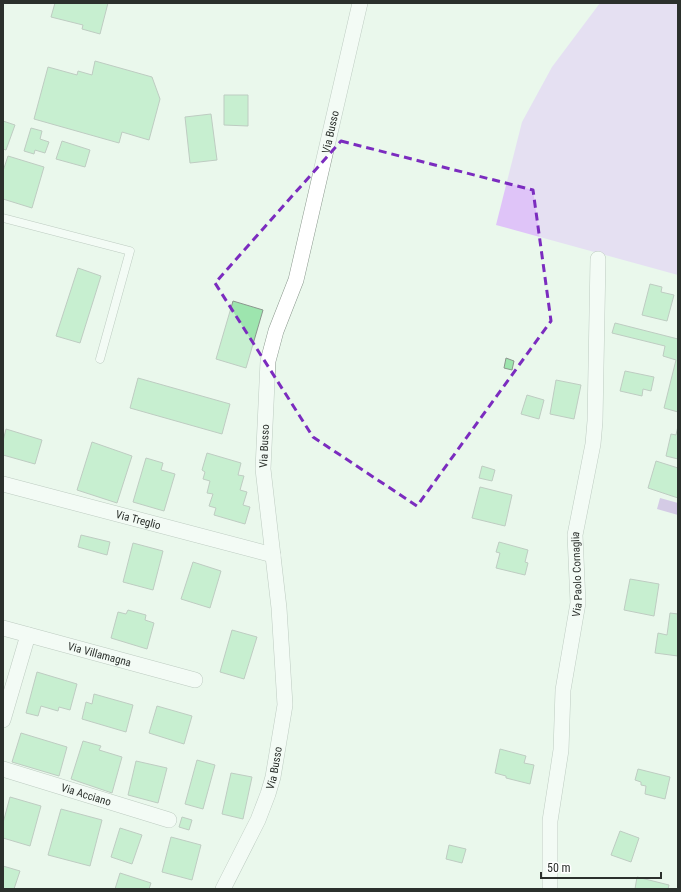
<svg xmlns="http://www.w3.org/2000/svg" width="681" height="892" viewBox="0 0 681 892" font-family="'Roboto Condensed',sans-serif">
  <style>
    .green { fill: #dfc4f8 }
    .water { fill: #ba95db }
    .building { fill: #9de5ae; stroke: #8a978d }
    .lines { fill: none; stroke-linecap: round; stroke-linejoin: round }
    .service-casing { stroke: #8a978d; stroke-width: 9 }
    .minor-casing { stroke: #8a978d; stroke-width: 16 }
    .service { stroke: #fff; stroke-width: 8 }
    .minor { stroke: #fff; stroke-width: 15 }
    .marked { fill: none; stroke: #7b2cbf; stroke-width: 3; stroke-dasharray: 8 5; stroke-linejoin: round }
    .labels { text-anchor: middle; stroke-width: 3.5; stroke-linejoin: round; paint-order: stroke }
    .street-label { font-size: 11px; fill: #2b302c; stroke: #fff }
  </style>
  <rect width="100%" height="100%" fill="#eaf8ec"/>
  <!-- green -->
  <path class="green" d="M600,3H678V275L496,225L522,122L552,67Z"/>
  <!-- water -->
  <path class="water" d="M660,498L678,503V515L657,509Z"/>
  <!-- building -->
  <path class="building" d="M55,3H108L100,34L82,29L83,25L51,17Z
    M95,61L152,77L160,99L149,140L122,132L119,143L34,119L48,67L77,75L78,71L92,75Z
    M224,95H248V126L224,125Z
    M211,114L217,160L190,163L185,117Z
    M3,121L15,125L6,150L3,149Z
    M31,128L42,131L40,139L49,142L45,153L35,150L34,154L24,151Z
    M62,141L90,150L85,167L56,159Z
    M8,156L44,167L32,208L3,199V171Z
    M78,268L101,276L80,343L56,336Z
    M650,284L662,287L661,292L674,295L667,321L642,315Z
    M233,301L263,310L246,368L216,359Z
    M615,323L678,339V412L664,408L676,360L663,356L665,346L612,333Z
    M506,358L514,361L512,370L504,368Z
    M625,371L654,377L651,391L643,389L642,396L620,391Z
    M138,378L230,404L222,434L130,408Z
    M556,380L581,385L574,419L550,414Z
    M527,395L544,400L539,419L521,414Z
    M678,426V459L666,456L671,434L676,435Z
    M6,429L42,440L35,464L3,455V441Z
    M92,442L132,456L117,503L77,490Z
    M207,453L241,463L238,475L244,476L240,490L247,492L243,505L250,507L245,524L214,515L216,508L209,506L213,494L207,493L210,481L203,479L205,472L202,470Z
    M146,458L163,463L161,470L175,474L164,511L133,502Z
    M656,461L678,468V498L648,488Z
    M482,466L495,470L492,481L479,478Z
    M480,487L512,495L505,526L472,518Z
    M81,535L110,542L107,555L78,547Z
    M499,542L528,550L525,562L528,563L525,575L496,568L500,553L496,552Z
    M133,543L163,551L153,590L123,582Z
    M193,562L221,571L210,608L181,599Z
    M630,579L659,584L654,616L624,610Z
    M128,610L146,615L145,620L154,623L147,649L111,638L118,612L126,614Z
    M670,613L678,614V656L655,653L658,633L667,635Z
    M232,630L257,637L244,679L220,672Z
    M37,672L77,684L70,710L59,707L58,711L41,706L38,716L26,713Z
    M94,694L133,705L126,732L82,719L86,702L92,704Z
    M157,706L192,716L184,744L149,733Z
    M21,733L67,747L59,776L12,762Z
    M83,741L101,746L99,750L122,757L112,793L71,779Z
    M500,749L526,756L524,763L534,765L530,784L506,778V776L495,773Z
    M197,760L215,765L203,809L185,804Z
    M136,761L167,768L158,803L128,795Z
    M638,769L670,777L665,799L645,794L646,786L641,785V782L635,780Z
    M231,773L252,777L243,819L222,814Z
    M10,797L41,806L30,846L3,838V823Z
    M61,809L102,820L90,866L48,855Z
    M182,817L192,820L189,830L179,827Z
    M120,828L142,835L132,864L111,857Z
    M620,831L639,838L631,862L611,855Z
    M171,837L201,845L192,880L162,872Z
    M449,845L466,849L462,863L446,859Z
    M3,866L20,871L14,889H3Z
    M120,873L151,883L149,889H115Z
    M637,877L669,885L668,889H635Z"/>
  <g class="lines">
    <defs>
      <path id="service" d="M3,218L130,251L100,359"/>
      <g id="minor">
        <path id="s1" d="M3,484L273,555"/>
        <path id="s2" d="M3,628L195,680"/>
        <path d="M3,720L28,635"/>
        <path id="s3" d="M3,769L169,820"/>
        <path id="s4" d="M223,889L258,820L268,794L273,777L285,705L279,608L263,469L268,361L276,331L296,280L360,3"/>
        <path id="s5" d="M550,889V821L561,750L563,690L578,603L575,535L593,444L595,421L598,259"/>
      </g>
    </defs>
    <!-- service casing -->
    <use href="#service" class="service-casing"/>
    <!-- minor casing -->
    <use href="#minor" class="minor-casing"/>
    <!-- service -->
    <use href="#service" class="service"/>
    <!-- minor -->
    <use href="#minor" class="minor"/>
  </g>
  <!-- marked area -->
  <path d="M0 0H681V892H0ZM341,141L533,190L551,321L417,506L313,437L215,283Z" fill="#eaf8ec" fill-opacity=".55" fill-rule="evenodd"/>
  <path class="marked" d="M341,141L533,190L551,321L417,506L313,437L215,283Z"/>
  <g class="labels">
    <!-- street labels -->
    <g class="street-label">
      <text dy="4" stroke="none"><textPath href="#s4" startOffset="779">Via Busso</textPath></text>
      <text dy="4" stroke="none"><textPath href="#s4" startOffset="456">Via Busso</textPath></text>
      <text dy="4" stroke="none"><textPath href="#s1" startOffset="140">Via Treglio</textPath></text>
      <text dy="4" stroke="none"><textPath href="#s5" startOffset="317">Via Paolo Cornaglia</textPath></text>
      <text dy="4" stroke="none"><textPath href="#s2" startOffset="100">Via Villamagna</textPath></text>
      <text dy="4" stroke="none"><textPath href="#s4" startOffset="132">Via Busso</textPath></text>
      <text dy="4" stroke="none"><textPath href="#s3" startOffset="87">Via Acciano</textPath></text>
    </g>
  </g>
  <!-- border -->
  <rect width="681" height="892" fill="none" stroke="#2b302c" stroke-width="8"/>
  <!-- scale -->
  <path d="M541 872v6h120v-6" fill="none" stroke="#2b302c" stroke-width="2"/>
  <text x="547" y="872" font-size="12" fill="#2b302c" stroke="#ffffff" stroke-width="3" paint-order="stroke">50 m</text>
</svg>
